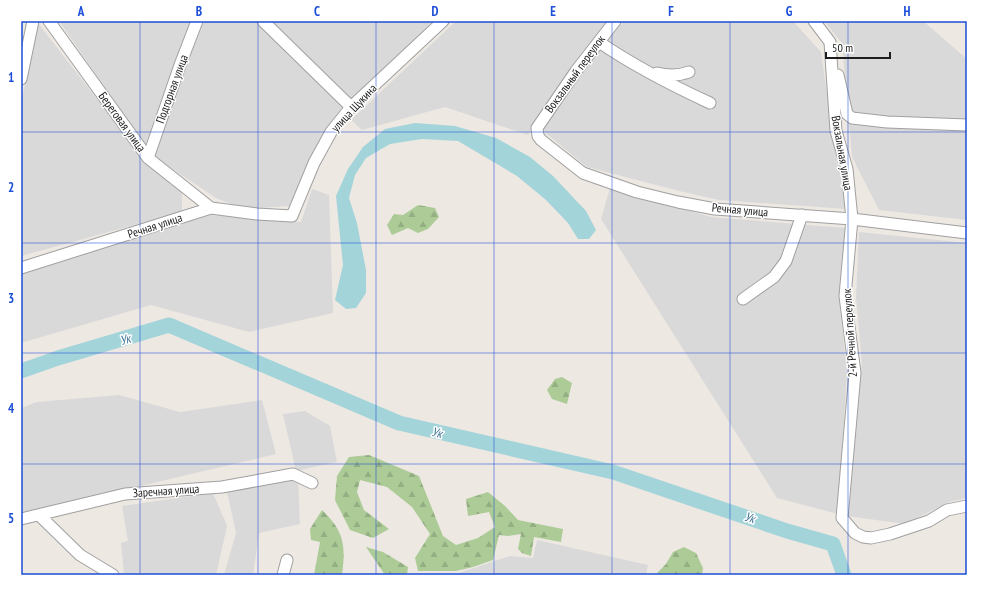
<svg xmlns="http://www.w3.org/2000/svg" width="988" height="596" viewBox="0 0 988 596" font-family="'PT Sans Narrow',sans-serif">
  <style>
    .residential { fill: #dad9d9 }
    .forest { fill: url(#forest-firs) }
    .water { fill: #a3d4da }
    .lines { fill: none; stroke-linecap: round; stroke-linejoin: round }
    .river { stroke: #a3d4da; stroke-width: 15 }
    .minor-casing { stroke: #a0a0a0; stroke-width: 13 }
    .minor { stroke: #fff; stroke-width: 11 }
    .grid { fill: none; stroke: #1d4ed8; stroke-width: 1; stroke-opacity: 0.55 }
    .labels { text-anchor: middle; stroke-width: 3; stroke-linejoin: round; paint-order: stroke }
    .street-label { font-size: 12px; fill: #1c1c1c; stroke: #fff }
    .water-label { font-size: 13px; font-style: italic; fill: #467899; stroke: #fff }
    .neatline { fill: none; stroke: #1d4ed8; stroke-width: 1.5 }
    .grid-label { font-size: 13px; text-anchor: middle; font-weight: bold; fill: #1d4ed8 }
  </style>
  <defs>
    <pattern id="forest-firs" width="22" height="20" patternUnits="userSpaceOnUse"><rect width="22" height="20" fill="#accb97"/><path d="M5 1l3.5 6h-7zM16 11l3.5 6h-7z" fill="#93ae82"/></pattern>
  </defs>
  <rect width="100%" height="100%" fill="#ede8e2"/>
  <!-- residential -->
  <path class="residential" d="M59,21H194L174,64L145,146Z
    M204,21H256L343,106L327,129L308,161L289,206L244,209L216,198L153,156L185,66Z
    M270,21H433L351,101Z
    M456,21H611L572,71L528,135L445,107L362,130L351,120Z
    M624,21H793L821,52L833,136L844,172L846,209L719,200L679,191L587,167L542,130L593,55Z
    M824,21H923L967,59V220L879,210L852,157L842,43Z
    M38,23L145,161L182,191V212L21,256L22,98Z
    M610,188L711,217L846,228L839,297L847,372L838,514L777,498L601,219Z
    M312,189L329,195L333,313L249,332L151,305L21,343V274L211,215L301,222Z
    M859,232L967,243V498L949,502L905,524L847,516L862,362L856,297Z
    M119,395L180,412L262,400L276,454L21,514V408L37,402Z
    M305,411L330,426L337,462L296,471L283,414Z
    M298,479L300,524L259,533L253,575H224L236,533L227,492Z
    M213,493L227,526L216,575H124L121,543L128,541L122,506Z
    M537,540L648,565L646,575H420V574L459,573L510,556L533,558Z"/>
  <!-- forest -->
  <path class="forest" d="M418,205L435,208L439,217L428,229L418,233L408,228L392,235L387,225L394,214L403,215Z
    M562,377L572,383L567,404L552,399L547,390L555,379Z
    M369,455L419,476L443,536L456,545L478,538L495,527L489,512L468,516L466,499L488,492L505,506L518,520L563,529L561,542L534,537L531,556L522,553L518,549L521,534L508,536L499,535L493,560L473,567L456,571H418L415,558L430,534L412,507L387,487L360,480L357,492L364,510L389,529L373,538L350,530L335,500L337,476L349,457Z
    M322,510C344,531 346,545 342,575H314L320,542L311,540L310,529Z
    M366,547L383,552L408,567L407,575H385Z
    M684,547L696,553L703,568L702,575H655L666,564L673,552Z"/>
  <!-- water -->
  <path class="water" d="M415,123L455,126L496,138L530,157L553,176L586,211L596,230L589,239H578L568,223L546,200L517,176L458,141L422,139L390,144L366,158L355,175L349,198L357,223L366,270V293L356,308L346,309L335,300L343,265L336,196L348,169L363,147L385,129Z"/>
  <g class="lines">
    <!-- river -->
    <path class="river" d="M21,371L58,358L169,325L399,423L613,472L787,531L833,544L844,575"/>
    <defs>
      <path id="minor" d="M49,21L148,158L211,208
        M263,21L351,107
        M615,21L576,71L537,128L538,136L541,140L583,173L637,192L678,202L715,209L852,219L967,233
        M814,21L830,42L836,131L847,169L852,219L845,296L855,373L842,518L855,533L863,537L871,538L890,534L929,521L947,510L967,506
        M599,42C634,66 671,85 710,103
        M657,73C669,76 678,76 689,72
        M838,75L847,114L852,118L887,122L967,125
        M21,79L33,21
        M148,158L180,65L197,21
        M21,268L211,208L257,214L292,216L314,163L331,132L351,107L443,21
        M743,299L774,277L786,261L802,215
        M39,515L80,555L113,575
        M21,519L125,494L222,487L293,474L312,483
        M283,575L287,560"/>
    </defs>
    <!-- minor casing -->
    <use href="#minor" class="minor-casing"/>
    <!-- minor -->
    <use href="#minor" class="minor"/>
  </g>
  <!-- grid -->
  <path class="grid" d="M140,21V575M258,21V575M376,21V575M494,21V575M612,21V575M730,21V575M848,21V575M21,132H967M21,243H967M21,353H967M21,464H967"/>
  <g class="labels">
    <!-- street labels -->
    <g class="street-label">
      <text transform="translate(575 74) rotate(-54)" y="4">Вокзальный переулок</text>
      <text transform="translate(172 89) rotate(-70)" y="4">Подгорная улица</text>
      <text transform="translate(354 108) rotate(-47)" y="4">улица Щукина</text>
      <text transform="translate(122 122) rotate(54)" y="4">Береговая улица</text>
      <text transform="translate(842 153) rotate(80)" y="4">Вокзальная улица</text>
      <text transform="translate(740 210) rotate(5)" y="4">Речная улица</text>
      <text transform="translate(155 226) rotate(-18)" y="4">Речная улица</text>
      <text transform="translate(850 333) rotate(-94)" y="4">2-й Речной переулок</text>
      <text transform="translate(166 491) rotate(-4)" y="4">Заречная улица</text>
    </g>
    <!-- water labels -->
    <g class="water-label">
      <text transform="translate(125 339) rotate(-17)" y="5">Ук</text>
      <text transform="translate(437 432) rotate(13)" y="5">Ук</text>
      <text transform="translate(750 517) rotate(18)" y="5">Ук</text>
    </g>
  </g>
  <!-- border -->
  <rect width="988" height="596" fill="none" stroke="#ffffff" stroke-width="44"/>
  <!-- scale -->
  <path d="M826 52v6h64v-6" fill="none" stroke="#1c1c1c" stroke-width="2"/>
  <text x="832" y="52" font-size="12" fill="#1c1c1c" stroke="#ffffff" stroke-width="3" paint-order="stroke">50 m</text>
  <rect x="22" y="22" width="944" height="552" class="neatline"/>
  <g class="grid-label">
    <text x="81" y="16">A</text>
    <text x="199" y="16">B</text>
    <text x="317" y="16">C</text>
    <text x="435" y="16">D</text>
    <text x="553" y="16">E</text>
    <text x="671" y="16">F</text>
    <text x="789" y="16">G</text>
    <text x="907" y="16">H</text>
    <text x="11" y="82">1</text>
    <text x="11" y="192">2</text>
    <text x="11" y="303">3</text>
    <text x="11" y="413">4</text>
    <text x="11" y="523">5</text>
  </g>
</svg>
